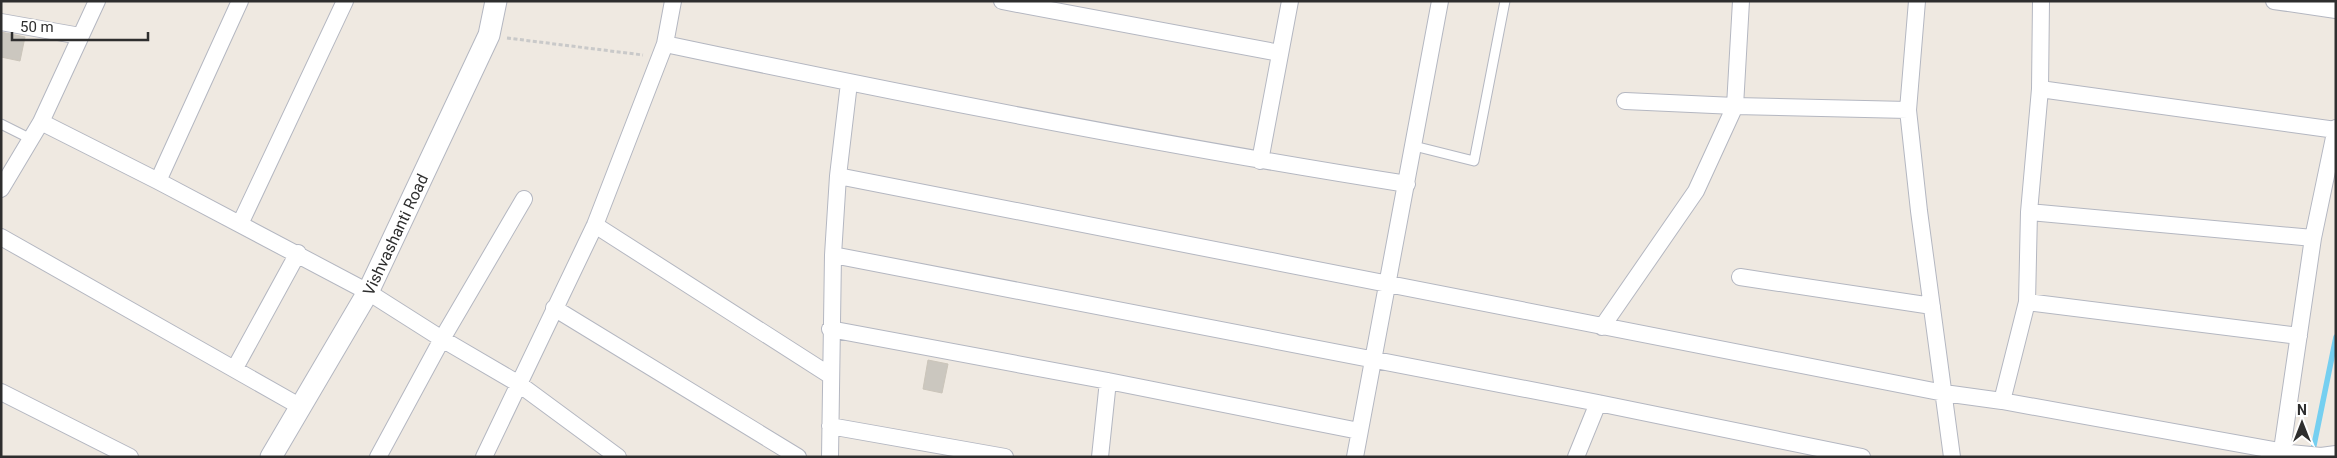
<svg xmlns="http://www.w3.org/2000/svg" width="2337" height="458" viewBox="0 0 2337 458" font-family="Roboto,sans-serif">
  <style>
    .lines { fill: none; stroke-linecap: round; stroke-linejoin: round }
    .stream { stroke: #75cff0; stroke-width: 5.5 }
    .building { fill: #cbc7bf; stroke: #cbc5ba }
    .service-casing { stroke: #b4b7c1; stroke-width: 11 }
    .minor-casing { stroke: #b4b7c1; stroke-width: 18 }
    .tertiary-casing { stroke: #b4b7c1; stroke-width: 23 }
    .path { stroke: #c9c9c9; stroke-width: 3; stroke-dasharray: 4 2.5; stroke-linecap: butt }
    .service { stroke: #fff; stroke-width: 9 }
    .minor { stroke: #fff; stroke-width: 16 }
    .tertiary { stroke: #fff; stroke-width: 21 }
    .labels { text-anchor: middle; stroke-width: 4.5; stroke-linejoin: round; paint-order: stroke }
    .street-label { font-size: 16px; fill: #2e2e2e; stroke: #fff }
  </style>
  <rect width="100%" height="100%" fill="#efe9e1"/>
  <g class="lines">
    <!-- stream -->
    <path class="stream" d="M2312,455L2336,337"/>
  </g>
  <!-- building -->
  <path class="building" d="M1,32L25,37L20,61L1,57Z
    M928,360L948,364L942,393L923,389Z"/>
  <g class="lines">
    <defs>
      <path id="service" d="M1,124L31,139
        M1414,146L1474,161L1505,1"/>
      <path id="minor" d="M1002,1L1280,53
        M1917,1L1908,110L1919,211L1952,457
        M2274,1L2336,10
        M1,22L80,36
        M665,44C911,96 1159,145 1407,184
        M2040,89L2336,130
        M1625,101L1735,106L1908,110
        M41,122L158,181L368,292L442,339L519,384L618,457
        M1260,161L1290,1
        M838,176L1944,393L2002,401L2290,453L2321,456L2336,454
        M158,181L240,1
        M1,189L41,122L97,1
        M2029,212L2313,238
        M240,224L345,1
        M595,225L831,376
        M1,237L301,407
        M833,255L1598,403L1862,457
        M1740,277L1932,306
        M2027,302L2299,336
        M554,308L798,457
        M1602,327L1696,191L1735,106L1741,1
        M830,329L1108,381L1359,431
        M235,368L298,253
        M1,392L130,457
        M2002,401L2027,302L2029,212L2040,89L2041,1
        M830,426L1005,457
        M378,457L442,339L524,199
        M484,457L595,225L665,44L673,1
        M830,457L833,255L838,176L849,83
        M1100,457L1108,381
        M1355,457L1440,1
        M1576,457L1598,403
        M2281,457L2313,238L2336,128"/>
      <g id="tertiary">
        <path id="s1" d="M271,457L368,292L489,35L496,1"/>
      </g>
    </defs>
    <!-- service casing -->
    <use href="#service" class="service-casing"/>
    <!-- minor casing -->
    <use href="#minor" class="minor-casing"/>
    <!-- tertiary casing -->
    <use href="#tertiary" class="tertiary-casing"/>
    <!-- path -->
    <path class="path" d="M507,38L643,55"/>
    <!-- service -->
    <use href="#service" class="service"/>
    <!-- minor -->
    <use href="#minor" class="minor"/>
    <!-- tertiary -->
    <use href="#tertiary" class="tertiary"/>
  </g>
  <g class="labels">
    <!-- street labels -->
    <g class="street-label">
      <text dy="6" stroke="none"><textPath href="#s1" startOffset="255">Vishvashanti Road</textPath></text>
    </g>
  </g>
  <!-- border -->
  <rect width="2337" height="458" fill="none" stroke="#2e2e2e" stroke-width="5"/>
  <!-- north arrow -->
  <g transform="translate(2302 423)" stroke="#ffffff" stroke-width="4" paint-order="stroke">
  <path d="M0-4L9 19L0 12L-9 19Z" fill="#2e2e2e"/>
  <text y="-8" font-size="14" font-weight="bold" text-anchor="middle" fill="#2e2e2e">N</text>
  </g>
  <!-- scale -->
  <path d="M12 32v8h136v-8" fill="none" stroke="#2e2e2e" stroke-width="2.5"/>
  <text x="20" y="32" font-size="15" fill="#2e2e2e" stroke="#ffffff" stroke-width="4" paint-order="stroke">50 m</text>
</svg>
